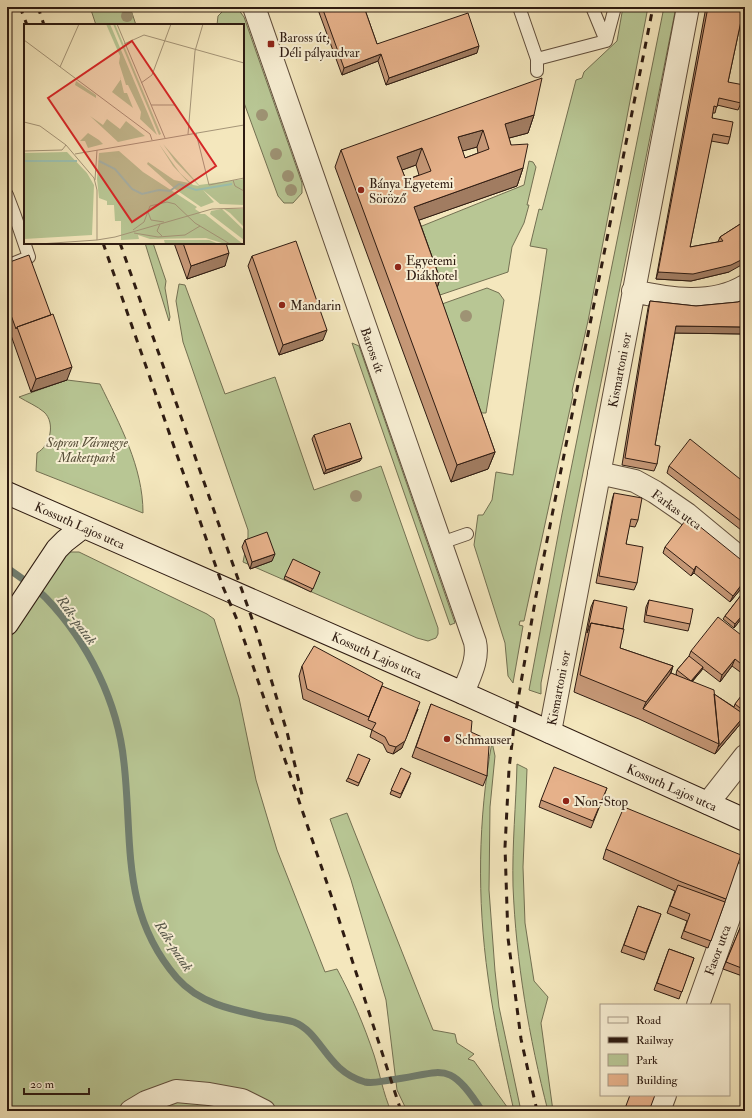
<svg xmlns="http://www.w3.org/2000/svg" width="752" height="1118" viewBox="0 0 752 1118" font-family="'IM FELL Double Pica',serif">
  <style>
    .green { fill: #b8c694; stroke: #737052 }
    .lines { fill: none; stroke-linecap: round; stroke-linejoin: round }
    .stream { stroke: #707e70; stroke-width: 7 }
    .lane-casing { stroke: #604e3c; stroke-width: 14 }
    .street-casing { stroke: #604e3c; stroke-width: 24 }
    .secondary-casing { stroke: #2e1b11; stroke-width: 24 }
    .lane { stroke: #f8efd4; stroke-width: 12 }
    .street { stroke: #f8efd4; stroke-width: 22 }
    .secondary { stroke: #f8efd4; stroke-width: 22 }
    .rail { stroke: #2e1b11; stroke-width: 3; stroke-dasharray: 7 7; stroke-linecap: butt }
    .tree { fill: #9e9374 }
    .wall { fill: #c69877; stroke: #2e1b11; fill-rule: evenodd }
    .shaded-wall { fill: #a17c61; stroke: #2e1b11 }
    .building { fill: #e6b18a; stroke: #2e1b11; fill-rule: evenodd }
    .poi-dot { fill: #8f2418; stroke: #f8efd4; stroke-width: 1.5 }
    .labels { text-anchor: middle; stroke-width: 4; stroke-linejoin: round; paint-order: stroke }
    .poi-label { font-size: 13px; fill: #2e1b11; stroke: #f8efd4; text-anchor: start }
    .street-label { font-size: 13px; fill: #2e1b11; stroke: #f8efd4 }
    .park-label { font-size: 13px; font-style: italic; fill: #574e38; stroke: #f8efd4 }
    .water-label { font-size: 14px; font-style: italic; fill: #545549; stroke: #f8efd4 }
    .inset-river { fill: none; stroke: #9cc0b0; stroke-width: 2 }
    .inset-road { fill: none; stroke: #a59578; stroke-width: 1 }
    .view { fill: #d62828; fill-opacity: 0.15; stroke: #d62828; stroke-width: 2 }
    .inset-edge { fill: none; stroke: #2e1b11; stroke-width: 2 }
  </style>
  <rect width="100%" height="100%" fill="#f4e7bd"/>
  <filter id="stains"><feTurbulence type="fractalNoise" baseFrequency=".005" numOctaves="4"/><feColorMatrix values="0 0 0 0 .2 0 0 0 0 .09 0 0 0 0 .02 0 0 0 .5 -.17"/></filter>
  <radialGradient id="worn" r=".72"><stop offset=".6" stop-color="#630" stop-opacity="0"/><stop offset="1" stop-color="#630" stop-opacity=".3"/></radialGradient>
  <!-- green -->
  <path class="green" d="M90,7H130L136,25H96Z
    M227,7L238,9L244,17L302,183V193L293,203H284L278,196L243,100V25H217L218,16Z
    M623,7H648L588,321L572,391L573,395L524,621H520L519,625L523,626L513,683L508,676L505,643L474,545L478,515H483L492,500L496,472L513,475L547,249L530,246L539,209L542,210L576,80L582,78L584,72L617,41Z
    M664,7H676L541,683V694L529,690L562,514Z
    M529,161L533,162L536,167L527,205H529L524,223L512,247L508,272L440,295L417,228L524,185Z
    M145,243H153L166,281L165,288L170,317L169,321Z
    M179,284L185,285L225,394L275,377L314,490L381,466L438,628V634L436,638L428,641L417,638L243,562L248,537V530L183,342L176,301Z
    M487,288L499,293L504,300L486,413H478L442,304Z
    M352,343L359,346L455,623L450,625Z
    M67,380L100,384C120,425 143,467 143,513L36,471L37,453C50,446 56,423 44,412C37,406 27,402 19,397Z
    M70,552H79L207,614L214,619L239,698L256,780L277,850L325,972L337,969C352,997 364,1025 374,1055C380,1074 383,1093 391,1111H7V632L62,554Z
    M492,742L495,756L490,807L489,890L495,971L499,1007L521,1111H514C504,1067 494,1022 488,977C477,899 478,819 492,742Z
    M517,764L527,769L523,867L525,923L534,981L548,997L541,1023L553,1111H548C529,1038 516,961 513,886C512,845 516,804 517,764Z
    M347,813L433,1030L455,1034L457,1043L474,1054L468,1059L474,1061L510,1111H407L397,1090L386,1000L351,880L330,819Z"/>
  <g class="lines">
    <!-- stream -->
    <path class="stream" d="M7,568C20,577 35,587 46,598C88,642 118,702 124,763C133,842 120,912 177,978C200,1004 233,1010 266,1017C275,1018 285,1019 294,1022C322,1033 326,1071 365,1082C373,1084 382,1081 390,1080C444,1073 448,1058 482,1111"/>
    <defs>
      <path id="lane" d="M519,7L537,59V71
        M592,7L606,41
        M606,41L615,7
        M537,59L606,41
        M7,195L15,216L7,219
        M7,266L29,257L15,216
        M441,543L467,534"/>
      <path id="street" d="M254,7L475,642C479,660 469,677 463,693
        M633,291C669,299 712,306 745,286
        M599,473L635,481L655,492L687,514L745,562
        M550,732L688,7
        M708,803L745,756
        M698,1005L745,873
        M131,1111L146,1102L176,1091L209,1094L242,1100L264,1111
        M659,1111L665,1095"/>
      <path id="secondary" d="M7,493L463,693L745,820
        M7,624L57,549L65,541L83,527"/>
    </defs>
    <!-- lane casing -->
    <use href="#lane" class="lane-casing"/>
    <!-- street casing -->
    <use href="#street" class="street-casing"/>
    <!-- secondary casing -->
    <use href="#secondary" class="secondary-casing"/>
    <!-- lane -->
    <use href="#lane" class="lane"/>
    <!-- street -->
    <use href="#street" class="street"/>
    <!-- secondary -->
    <use href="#secondary" class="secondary"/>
    <!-- rail -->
    <path class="rail" d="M20,7L27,25
      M38,7L44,25
      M103,243L223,587L238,622L329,889L401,1111
      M120,243L257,633L287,732L303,799
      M537,1111L521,1039L508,938L505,847L509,769L515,717L536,596L653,7"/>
  </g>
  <!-- trees -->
  <g class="tree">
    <circle cx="127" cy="16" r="6"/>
    <circle cx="262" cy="115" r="6"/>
    <circle cx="276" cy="154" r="6"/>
    <circle cx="288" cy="176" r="6"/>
    <circle cx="291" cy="190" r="6"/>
    <circle cx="466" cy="316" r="6"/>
    <circle cx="356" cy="496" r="6"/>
  </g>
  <!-- wall -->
  <path class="wall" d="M317,7H364L377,44L477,53L386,85L378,61L342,75Z
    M706,7H744L728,82L741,103L738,110L717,105L715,113H712V118L730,137L728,144L711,141L690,247L718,242L720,237L745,221L729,272L691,281L656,279Z
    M534,115L528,133L509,138L511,145L523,168L517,186L419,220L440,279L437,288L495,452L488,469L451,482L335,167L341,150ZM477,147L478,153L465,158L462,151ZM416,165L419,175L406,180L402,170Z
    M174,243H226L225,266L187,279Z
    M252,256L323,340L279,355L248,266Z
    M7,263L51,315L67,380L31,392L7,324Z
    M745,299V340L744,341V334L675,333L655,445L657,464L654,471L622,465L648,308L650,301L696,306L738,302Z
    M314,435L360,461L324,474L312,439Z
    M669,466L745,483V533L667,473Z
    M614,493L638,520L635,527L629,526L626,544L637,583L634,590L596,583L612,500Z
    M245,540L272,561L250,569L242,547Z
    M665,547L745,563V584L730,602L694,573L691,576L663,553Z
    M320,572L311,592L284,579L285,576Z
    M745,590V614L734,628L723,619L725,616Z
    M594,600L623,629L620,648L673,666L671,673L679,677L676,674L677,670L689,656L691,651L745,638V672L743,674L732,666L720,682L702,668V670L692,682L714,694L734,707L735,704L745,693V717L744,716L742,722L715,754L639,719L574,692L591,607Z
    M649,600L690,624L688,631L644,622L646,607Z
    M302,666L382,686L402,748L393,754L387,752L383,744L370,737L372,730L303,699L299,676Z
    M431,704L471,732L487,776L483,786L412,757Z
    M370,759L358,786L346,781L348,778Z
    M401,768L410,776L400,798L390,794Z
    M607,788L591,828L539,807L541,800Z
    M606,849L726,899L708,948L681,938L687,921L667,913L675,891L603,859Z
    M745,900V906H743Z
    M638,906L661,914L644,960L621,952Z
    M745,916V977L723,969Z
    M669,949L694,958L679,999L654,990Z"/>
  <!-- shaded-wall -->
  <path class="shaded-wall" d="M479,46L477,53L386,85L389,78Z
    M381,54L378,61L342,75L344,68Z
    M534,115L528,133L498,141L505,124Z
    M483,130L477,147L452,154L458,137Z
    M422,148L416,165L391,174L397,157Z
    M523,168L517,186L408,224L414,207Z
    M229,253L225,266L187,279L191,266Z
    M745,258V263L729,272L691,281L656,279L658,272Z
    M440,279L434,297L435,281Z
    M676,326L745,327V330L744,334L673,333Z
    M327,330L323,340L279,355L283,345Z
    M72,367L67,380L31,392L36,379Z
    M495,452L488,469L451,482L457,465Z
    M362,458L360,461L324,474L326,470Z
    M275,554L272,561L250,569L252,562Z
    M696,566L694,573L691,576Z
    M745,580V584L730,602L733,596Z
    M745,612V614L734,628L735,624Z
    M735,659L732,666L720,682L722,675Z
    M673,666L667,683L643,709L646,702Z
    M703,667L702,670L689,685L691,682Z
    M418,709L402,748L393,754L396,747Z
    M745,715L742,722L715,754L718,747Z"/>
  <!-- building -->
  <path class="building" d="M322,7H364L377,44L468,13L479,46L389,78L381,54L344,68Z
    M708,7H744L728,82L744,85L741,103L719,98L717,107L714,106L712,118L733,122L730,137L713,134L690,247L723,241L720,237L745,221V258L731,265L693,274L658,272Z
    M542,78L534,115L505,124L511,145L528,144L523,168L414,207L440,279L435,281L495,452L457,465L341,150ZM483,130L489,149L465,158L458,137ZM422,148L431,171L406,180L397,157Z
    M296,241L327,330L283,345L252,256Z
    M183,243H226L229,253L191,266Z
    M29,255L51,315L17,327L16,329L7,304V263Z
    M745,299V327L676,326L655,445L660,446L657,464L625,458L650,301L696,306L738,302Z
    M53,314L72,367L36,379L17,327Z
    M350,423L362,458L326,470L314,435Z
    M690,439L745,483V524L669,466Z
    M614,493L642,498L638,520L631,519L626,544L643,547L637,583L599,576Z
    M688,517L745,563V580L733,596L696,566L694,570L665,547Z
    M267,532L275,554L252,562L245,540Z
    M293,559L320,572L313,589L285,576Z
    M745,590V612L735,624L725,616Z
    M594,600L627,607L623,629L591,623L587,633Z
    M649,600L693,609L690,624L646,615Z
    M718,617L745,638V667L735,659L722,675L691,651Z
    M591,623L624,629L620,648L673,666L646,702L580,675Z
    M314,646L383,683L369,717L307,689L302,666Z
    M689,656L703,667L691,681L677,670Z
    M671,673L714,690L719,744L643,709Z
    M382,686L420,702L405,741L396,747L389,745L385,737L372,730L376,723L368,720Z
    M744,692L745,693V712L735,704Z
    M714,694L745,715L718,747L719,744Z
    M431,704L472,721L471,732L482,737L489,746L487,776L416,747Z
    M358,754L370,759L359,783L348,778Z
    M554,767L607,788L593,821L541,800Z
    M401,768L411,773L401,794L391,790Z
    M624,807L741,855L726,899L679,881L606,849Z
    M678,885L725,902L711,941L684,931L690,914L670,906Z
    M638,906L661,914L646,953L624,945Z
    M745,916V965L744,969L726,962Z
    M669,949L694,958L682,992L657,983Z
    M630,1095H655L649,1111H624Z"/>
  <!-- markers -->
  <g class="poi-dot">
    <rect x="267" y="40" width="8" height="8" rx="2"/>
    <circle cx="361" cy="190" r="4"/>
    <circle cx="398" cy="267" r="4"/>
    <circle cx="282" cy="305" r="4"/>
    <circle cx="447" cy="739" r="4"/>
    <circle cx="566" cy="801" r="4"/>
  </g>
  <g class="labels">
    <!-- poi labels -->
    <g class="poi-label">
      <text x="279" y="42">Baross út,<tspan x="279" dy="15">Déli pályaudvar</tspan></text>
      <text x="369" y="188">Bánya Egyetemi<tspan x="369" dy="15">Söröző</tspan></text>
      <text x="406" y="265">Egyetemi<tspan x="406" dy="15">Diákhotel</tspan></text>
      <text x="290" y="310">Mandarin</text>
      <text x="455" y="744">Schmauser</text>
      <text x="574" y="806">Non-Stop</text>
    </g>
    <!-- street labels -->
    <g class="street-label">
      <text transform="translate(373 350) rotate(71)" y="5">Baross út</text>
      <text transform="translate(619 370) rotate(-79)" y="5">Kismartoni sor</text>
      <text transform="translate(677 509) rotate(36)" y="5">Farkas utca</text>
      <text transform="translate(80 525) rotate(24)" y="5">Kossuth Lajos utca</text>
      <text transform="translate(377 655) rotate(24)" y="5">Kossuth Lajos utca</text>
      <text transform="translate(558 688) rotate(-79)" y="5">Kismartoni sor</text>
      <text transform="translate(672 787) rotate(24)" y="5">Kossuth Lajos utca</text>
      <text transform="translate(717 950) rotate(-70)" y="5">Fasor utca</text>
    </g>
    <!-- park labels -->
    <g class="park-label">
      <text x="87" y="447">Sopron Vármegye<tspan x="87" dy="15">Makettpark</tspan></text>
    </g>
    <!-- water labels -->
    <g class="water-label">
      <text transform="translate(77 620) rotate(54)" y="5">Rák-patak</text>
      <text transform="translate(174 946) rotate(57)" y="5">Rák-patak</text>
    </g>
  </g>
  <!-- overview -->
  <g transform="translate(24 24)">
    <rect width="220" height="220" fill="#f4e7bd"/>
    <path d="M82,0H86L133,111L116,95L117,88L104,61H102L95,39L96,32ZM89,0H91L137,110L135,111ZM96,52L100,69H103L109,84L88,68L97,55ZM52,57L72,71V74L51,61ZM66,92L79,101L83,95L96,105L102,97L121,112L94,118ZM64,109L75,116L79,120L64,124L61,117H56ZM135,120L156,149L169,161L175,162L151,137L139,120L175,161L220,155V181L196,180L179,166L190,178L177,183L151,165L123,140L124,138L150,156L165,159L149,142ZM95,127L119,148L173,183L171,185L177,189L175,190H181L219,220H201L182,214L126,215L114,211L115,215L97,216V197H91L90,181H83V177L75,174L73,155L75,129ZM43,128L63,149L70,161L68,211L0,215V129ZM198,185L220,206V216L186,190L187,187ZM200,185H220V203L206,189ZM140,216H185L195,220H141Z" fill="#b8c694"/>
    <path class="inset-river" d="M0,137H53M75,137L91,145L108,165L118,170L135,166L146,167L155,160L172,166L208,160"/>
    <path class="inset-road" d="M93,0L141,114M120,11L220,39M0,16L126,110L128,116M100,20L120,11M36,43L55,0M117,59L128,51L147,0M127,81H151M0,98L16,102L42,121L70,154L73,166V216L91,213L188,185L220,184M172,109L185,161L220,154M164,110L171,27L179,0M0,127L38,126L42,121M51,130L220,101M71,156L73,126M209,156L211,162L220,167M124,188L127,196L140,198M136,200L133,207L138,212M109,206L120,198L126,182L143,178L151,180L171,199L206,220M110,209L134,213L161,211L176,202M15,220L73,216"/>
    <path class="view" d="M108,17L192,142L108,198L24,74Z"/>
    <rect width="220" height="220" class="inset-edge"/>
  </g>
  <!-- margin -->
  <rect width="752" height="1118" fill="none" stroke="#f4e7bd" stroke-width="24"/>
  <rect x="8" y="8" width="736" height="1102" fill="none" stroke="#2e1b11" stroke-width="2"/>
  <rect x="12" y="12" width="728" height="1094" fill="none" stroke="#2e1b11"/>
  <!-- legend -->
  <rect x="600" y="1004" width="130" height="92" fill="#f8efd4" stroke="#a79a86"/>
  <rect x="608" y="1017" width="20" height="6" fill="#f8efd4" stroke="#a79a86"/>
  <text x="636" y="1024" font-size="12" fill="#2e1b11">Road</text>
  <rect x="608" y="1037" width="20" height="6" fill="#2e1b11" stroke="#a79a86"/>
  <text x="636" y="1044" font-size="12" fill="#2e1b11">Railway</text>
  <rect x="608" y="1054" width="20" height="12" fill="#b8c694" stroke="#a79a86"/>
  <text x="636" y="1064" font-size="12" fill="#2e1b11">Park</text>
  <rect x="608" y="1074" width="20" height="12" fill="#e6b18a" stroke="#a79a86"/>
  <text x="636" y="1084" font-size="12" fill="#2e1b11">Building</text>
  <!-- scale -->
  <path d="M24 1088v6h65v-6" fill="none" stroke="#2e1b11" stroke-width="2"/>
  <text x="30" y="1088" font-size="12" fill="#2e1b11" stroke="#f8efd4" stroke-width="3" paint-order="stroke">20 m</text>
  <rect width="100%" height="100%" filter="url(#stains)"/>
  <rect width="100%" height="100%" fill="url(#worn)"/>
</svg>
